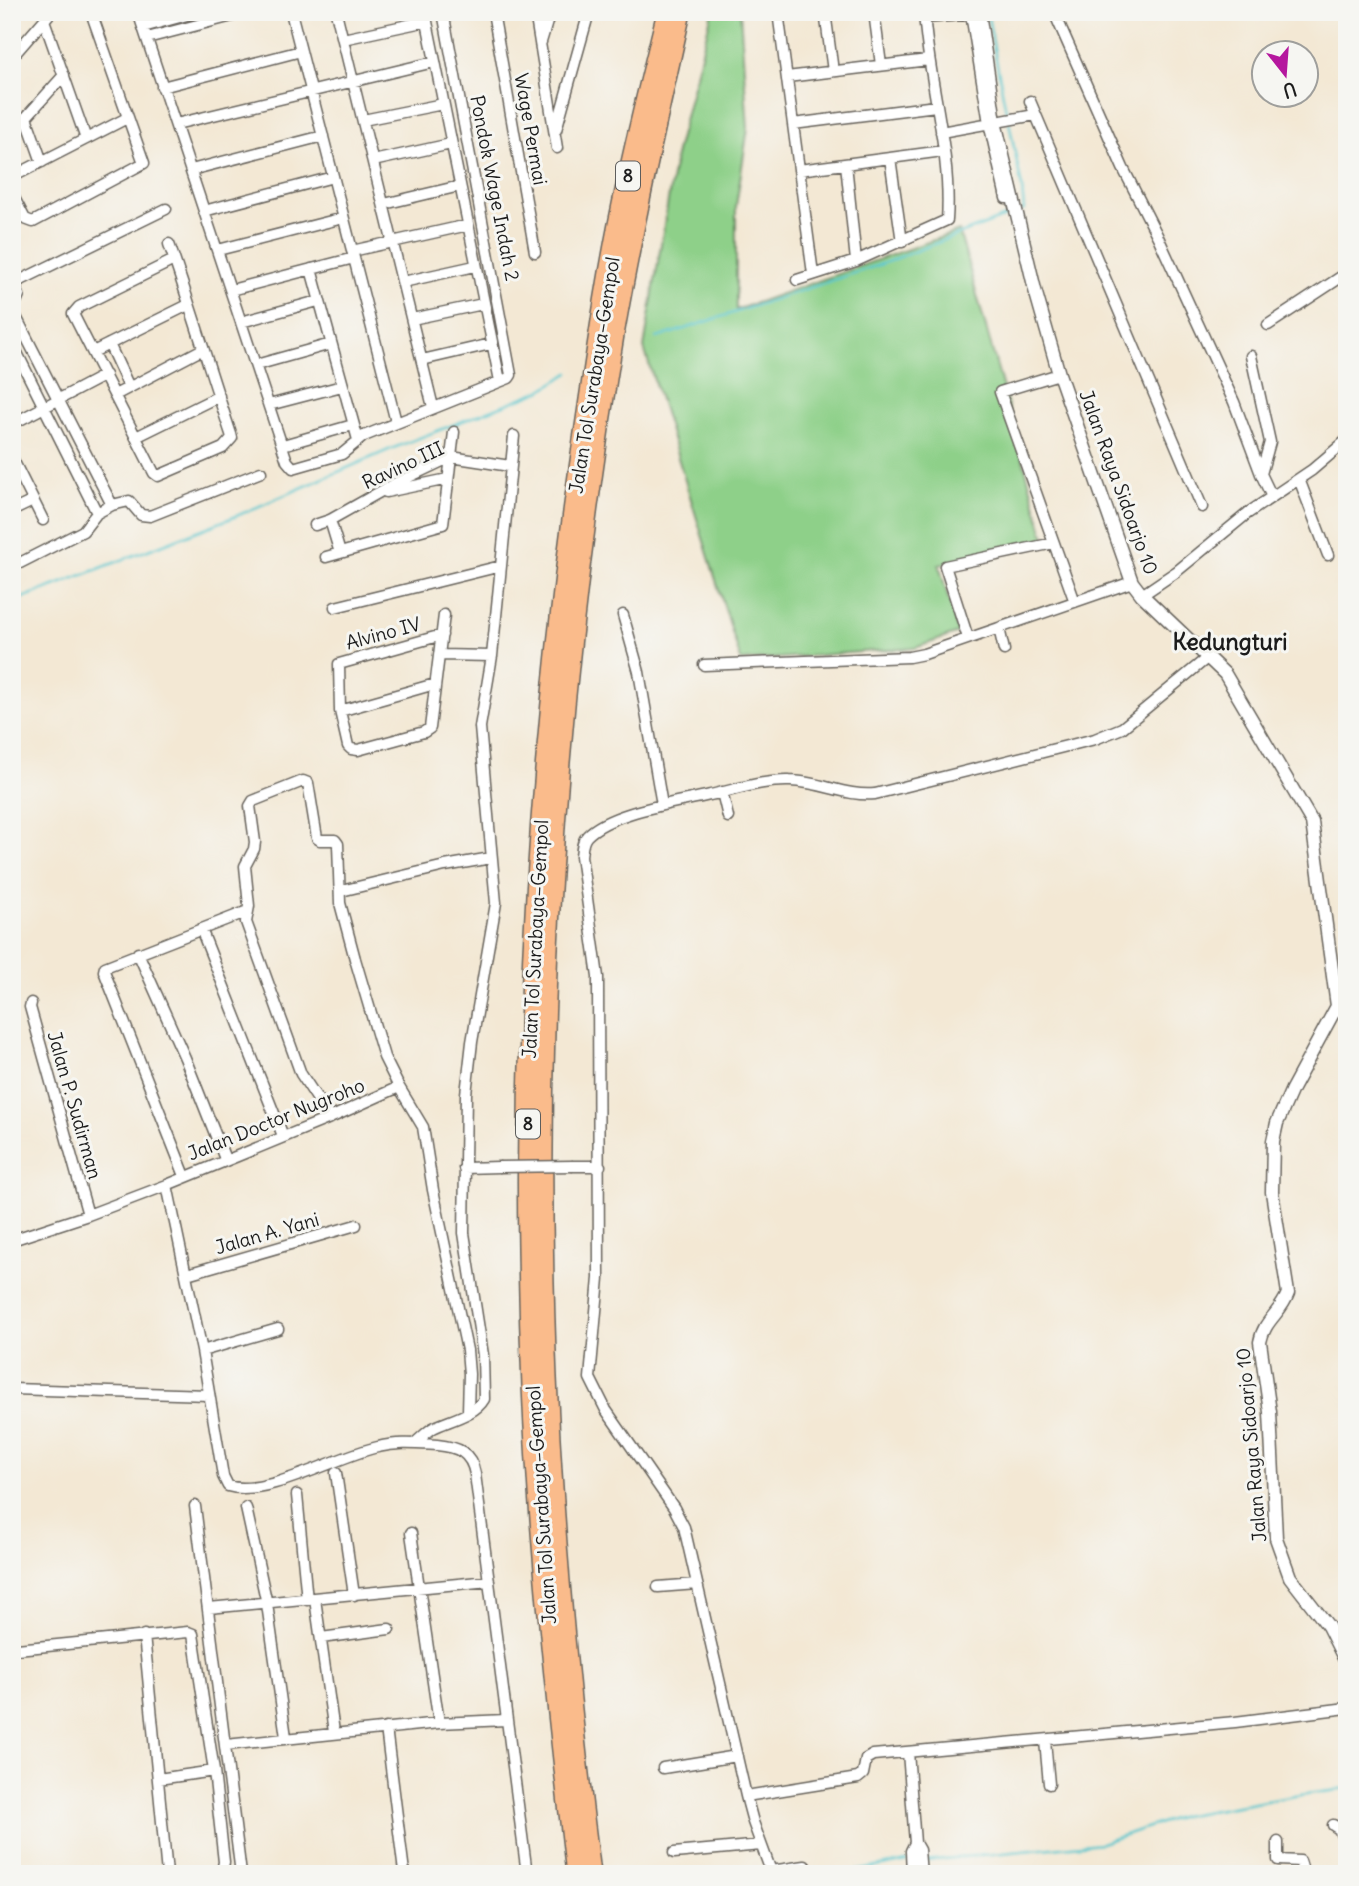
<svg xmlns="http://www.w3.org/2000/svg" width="1359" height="1886" viewBox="0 0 1359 1886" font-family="Delius,sans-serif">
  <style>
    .green { fill: #8ed089; stroke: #557652; stroke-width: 2 }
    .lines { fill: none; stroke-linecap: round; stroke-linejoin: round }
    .stream { stroke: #59c6cd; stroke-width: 2.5 }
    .minor-casing { stroke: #67635c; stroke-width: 13 }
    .tertiary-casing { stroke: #67635c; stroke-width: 15 }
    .motorway-casing { stroke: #67635c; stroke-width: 22 }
    .minor { stroke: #fff; stroke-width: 10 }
    .tertiary { stroke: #fff; stroke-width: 12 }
    .motorway { stroke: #fabb8b; stroke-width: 19 }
    .minor-bridge-casing { stroke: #67635c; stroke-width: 13; stroke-linecap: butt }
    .minor-bridge { stroke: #fff; stroke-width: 10 }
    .labels { text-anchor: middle; stroke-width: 6; stroke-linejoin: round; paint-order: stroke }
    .shield { fill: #f6f6f2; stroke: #5d5d5c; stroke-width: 2 }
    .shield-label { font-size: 18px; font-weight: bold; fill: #1c1c1c }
    .street-label { font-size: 19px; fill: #1c1c1c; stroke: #f6f6f2 }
    .quarter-label { font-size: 23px; font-weight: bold; fill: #1c1c1c; stroke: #f6f6f2 }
  </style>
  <rect width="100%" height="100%" fill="#f6f6f2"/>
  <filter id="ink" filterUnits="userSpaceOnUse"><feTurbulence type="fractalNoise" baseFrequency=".0143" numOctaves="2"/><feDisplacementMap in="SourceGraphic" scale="14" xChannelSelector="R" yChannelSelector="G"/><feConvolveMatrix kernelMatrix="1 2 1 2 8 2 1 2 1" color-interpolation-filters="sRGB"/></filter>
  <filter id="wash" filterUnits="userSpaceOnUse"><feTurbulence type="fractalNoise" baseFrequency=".00686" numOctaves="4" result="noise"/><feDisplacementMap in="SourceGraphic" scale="28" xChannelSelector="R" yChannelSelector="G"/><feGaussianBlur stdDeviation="1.57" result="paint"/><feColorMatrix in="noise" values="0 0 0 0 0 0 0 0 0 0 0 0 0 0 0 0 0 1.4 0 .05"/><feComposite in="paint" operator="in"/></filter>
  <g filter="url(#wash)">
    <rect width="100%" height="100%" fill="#f3e8d4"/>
    <!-- green -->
    <path class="green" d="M712,12H740L748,128L736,206V310L959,231L1046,542L939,565L958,633L915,648L741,661L644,348L676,152Z"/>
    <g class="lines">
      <!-- stream -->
      <path class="stream" d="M987,12L1007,116
        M1009,122L1022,188L1024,210L1022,211
        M657,338L879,265L1013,214
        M12,602L234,517L391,449L542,390L569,373
        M924,1861L1101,1843L1181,1816L1306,1794L1347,1789
        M841,1874L907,1861"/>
    </g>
  </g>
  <g filter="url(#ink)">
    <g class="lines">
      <defs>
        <path id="minor" d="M138,12L287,461L293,468L342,454L364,436L509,378L511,375L443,12
          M291,12L396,422
          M336,12L433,407
          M425,12L500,381
          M493,12L535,252
          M535,12L557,148
          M778,12L813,274
          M825,12L833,71
          M874,12L881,65
          M1054,12L1123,168L1158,237L1234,402L1261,474L1272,497
          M971,14L989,123L1006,198H1012
          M924,18L976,14
          M44,20L86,139
          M143,27L198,12
          M147,38L248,12
          M343,39L427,21
          M541,42L550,12
          M12,57L51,12
          M787,77L928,60
          M162,87L301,51
          M1030,101L1202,507
          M26,117L42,162
          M363,120L443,104
          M176,124L434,62
          M793,124L936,106
          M556,130L589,12
          M941,132L1035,115
          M12,133L64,75
          M890,158L902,242
          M373,161L451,144
          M846,164L856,261
          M191,170L323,136
          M799,170L943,151
          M12,177L127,118
          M12,194L25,219L33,222L144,163L91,12
          M384,204L460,186
          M204,211L333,177
          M169,244C191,307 210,371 231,434L232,438L223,448L158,476L154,473L73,314L79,307L174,260
          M218,250L343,218
          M352,251L468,225
          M311,269L358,440
          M12,280L19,295L12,311
          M797,280L856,261L947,220C952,153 928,80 924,12
          M403,282L475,266
          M15,283L166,209
          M231,290L354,258
          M13,311L112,505
          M412,319L483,304
          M241,322L318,301
          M1268,325L1347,273
          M12,343L97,513
          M109,344L129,387
          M93,352L188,305
          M1251,356L1270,442L1261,474
          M422,360L491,344
          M256,365L331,344
          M1059,374L1000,392L1075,602
          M115,395L203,349
          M269,405L342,386
          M12,424L105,375
          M136,437L219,396
          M283,445L353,425
          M12,458L43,520
          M1299,479L1328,555
          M386,492L448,479
          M12,511L33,501
          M330,520L340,553
          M315,525L330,520L394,484L451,457L510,466
          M326,557L443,524L454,432
          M12,567L83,531L97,513L112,505L129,501L141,515L150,516L261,472
          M1142,595L1176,572L1248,513L1312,470L1347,440
          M335,607L501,566
          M623,615L639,672L662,805
          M999,628L1004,650
          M442,635L339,664L340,711L348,746L351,749L358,750L424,732L430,728L444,615
          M968,638L945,566L1054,543
          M439,655L492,656
          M704,665L909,657L924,654L1132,582
          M340,711L435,684
          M722,792L728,817
          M341,891L445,866L491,858
          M201,929L283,1136
          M138,953L185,1058L225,1159
          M31,1003L30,1007L88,1215
          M330,1118L301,1074L246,922L249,906L245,866L254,849L255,842L250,806L253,801L303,781L308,783L317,838L320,840H335L338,844L340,903L355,959L384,1057L399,1087L423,1127L433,1190L467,1350L469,1374L468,1412
          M573,1166H600
          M464,1168L499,1167
          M185,1176L104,971L105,967L248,911
          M167,1185L202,1351L223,1476L228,1486C266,1498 339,1455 378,1447C398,1442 417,1444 437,1445C458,1447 471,1452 475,1474L527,1874
          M12,1240L88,1215L167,1185L330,1118L399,1087
          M187,1274L356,1225
          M202,1351L278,1329
          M12,1389L209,1395
          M415,1443C421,1438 427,1432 433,1428C449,1420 475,1415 484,1399L483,1355L464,1233L466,1094L472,1042L496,903L480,727L492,656L514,436
          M336,1473L354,1595
          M297,1495L307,1600
          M195,1506L241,1874
          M246,1508L267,1604L286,1737
          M411,1533L439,1723
          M658,1587L697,1584
          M315,1599L334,1732
          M209,1608L489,1581
          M144,1635L167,1874
          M321,1638L389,1629
          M17,1649L188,1632L193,1634L214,1771L224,1862L222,1871L216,1874
          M386,1728L404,1872
          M1045,1741L1049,1784
          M226,1745L439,1723L506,1720
          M908,1752L915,1843L919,1850L921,1874
          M663,1768L737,1756
          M158,1779L214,1771
          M746,1796L858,1778L863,1774L866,1759L873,1755L1235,1722L1347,1708
          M1333,1825L1339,1829L1347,1846
          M1278,1842V1860L1300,1861L1304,1874
          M674,1853L761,1845
          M771,1871L805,1866
          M772,1874L753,1822L746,1796L684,1527L674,1508L606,1410L590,1378L599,1278L598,977L581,856C582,849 582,841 587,836C611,811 677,803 710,795C735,790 764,780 790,781C819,781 846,797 875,794L1095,739L1122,728L1207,658
          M912,1874L911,1851L915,1843"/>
        <path id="tertiary" d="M979,12L995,122L1035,290L1059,374L1132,582L1142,595L1225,674L1312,822L1337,1006L1292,1089L1277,1123L1273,1141L1272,1192L1288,1293C1281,1313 1264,1320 1260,1342L1270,1412L1276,1538L1290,1577L1328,1626L1347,1664"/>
        <path id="motorway" d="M576,1874C557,1711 539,1549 532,1386C518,1072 537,757 582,447C595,360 607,272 626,186C638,128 653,70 667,12
          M591,1874C566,1677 548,1481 544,1283C537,966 561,647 614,335C633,227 657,119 681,12"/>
      </defs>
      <!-- minor casing -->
      <use href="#minor" class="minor-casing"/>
      <!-- tertiary casing -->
      <use href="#tertiary" class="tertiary-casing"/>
      <!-- motorway casing -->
      <use href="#motorway" class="motorway-casing"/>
      <!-- minor -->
      <use href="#minor" class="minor"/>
      <!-- tertiary -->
      <use href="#tertiary" class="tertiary"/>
      <!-- motorway -->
      <use href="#motorway" class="motorway"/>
      <defs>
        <path id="minor-bridge" d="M499,1167L573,1166"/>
      </defs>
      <!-- minor-bridge casing -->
      <use href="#minor-bridge" class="minor-bridge-casing"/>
      <!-- minor-bridge -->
      <use href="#minor-bridge" class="minor-bridge"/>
    </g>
  </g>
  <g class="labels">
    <!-- shield labels -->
    <g class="shield">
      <rect x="616" y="161.5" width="24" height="29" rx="5"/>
      <rect x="516" y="1109.5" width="24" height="29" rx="5"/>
    </g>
    <g class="shield-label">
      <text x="628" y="182">8</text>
      <text x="528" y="1130">8</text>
    </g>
    <!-- street labels -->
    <g class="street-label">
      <text transform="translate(531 129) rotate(80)" y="7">Wage Permai</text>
      <text transform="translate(495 188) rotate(79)" y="7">Pondok Wage Indah 2</text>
      <text transform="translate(594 375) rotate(-81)" y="7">Jalan Tol Surabaya–Gempol</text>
      <text transform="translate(403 465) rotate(-25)" y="7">Ravino III</text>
      <text transform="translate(1119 482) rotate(70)" y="7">Jalan Raya Sidoarjo 10</text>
      <text transform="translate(383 633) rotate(-15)" y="7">Alvino IV</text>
      <text transform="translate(535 939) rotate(-87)" y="7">Jalan Tol Surabaya–Gempol</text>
      <text transform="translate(75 1105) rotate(74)" y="7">Jalan P. Sudirman</text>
      <text transform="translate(276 1119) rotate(-22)" y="7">Jalan Doctor Nugroho</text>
      <text transform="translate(267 1233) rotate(-16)" y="7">Jalan A. Yani</text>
      <text transform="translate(1251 1445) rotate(-95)" y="7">Jalan Raya Sidoarjo 10</text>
      <text transform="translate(541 1505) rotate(-94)" y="7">Jalan Tol Surabaya–Gempol</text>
    </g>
    <!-- quarter labels -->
    <g class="quarter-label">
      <text x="1230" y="650">Kedungturi</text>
    </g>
  </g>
  <!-- margin -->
  <rect width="1359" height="1886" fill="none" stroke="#f6f6f2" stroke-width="42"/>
  <!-- north arrow -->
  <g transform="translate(1285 74) rotate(163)"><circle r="33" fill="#f6f6f2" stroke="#9f9f9c" stroke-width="2"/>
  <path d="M0-5L12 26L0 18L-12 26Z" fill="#b5179e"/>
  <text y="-10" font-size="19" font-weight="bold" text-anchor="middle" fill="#1c1c1c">U</text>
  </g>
</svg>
